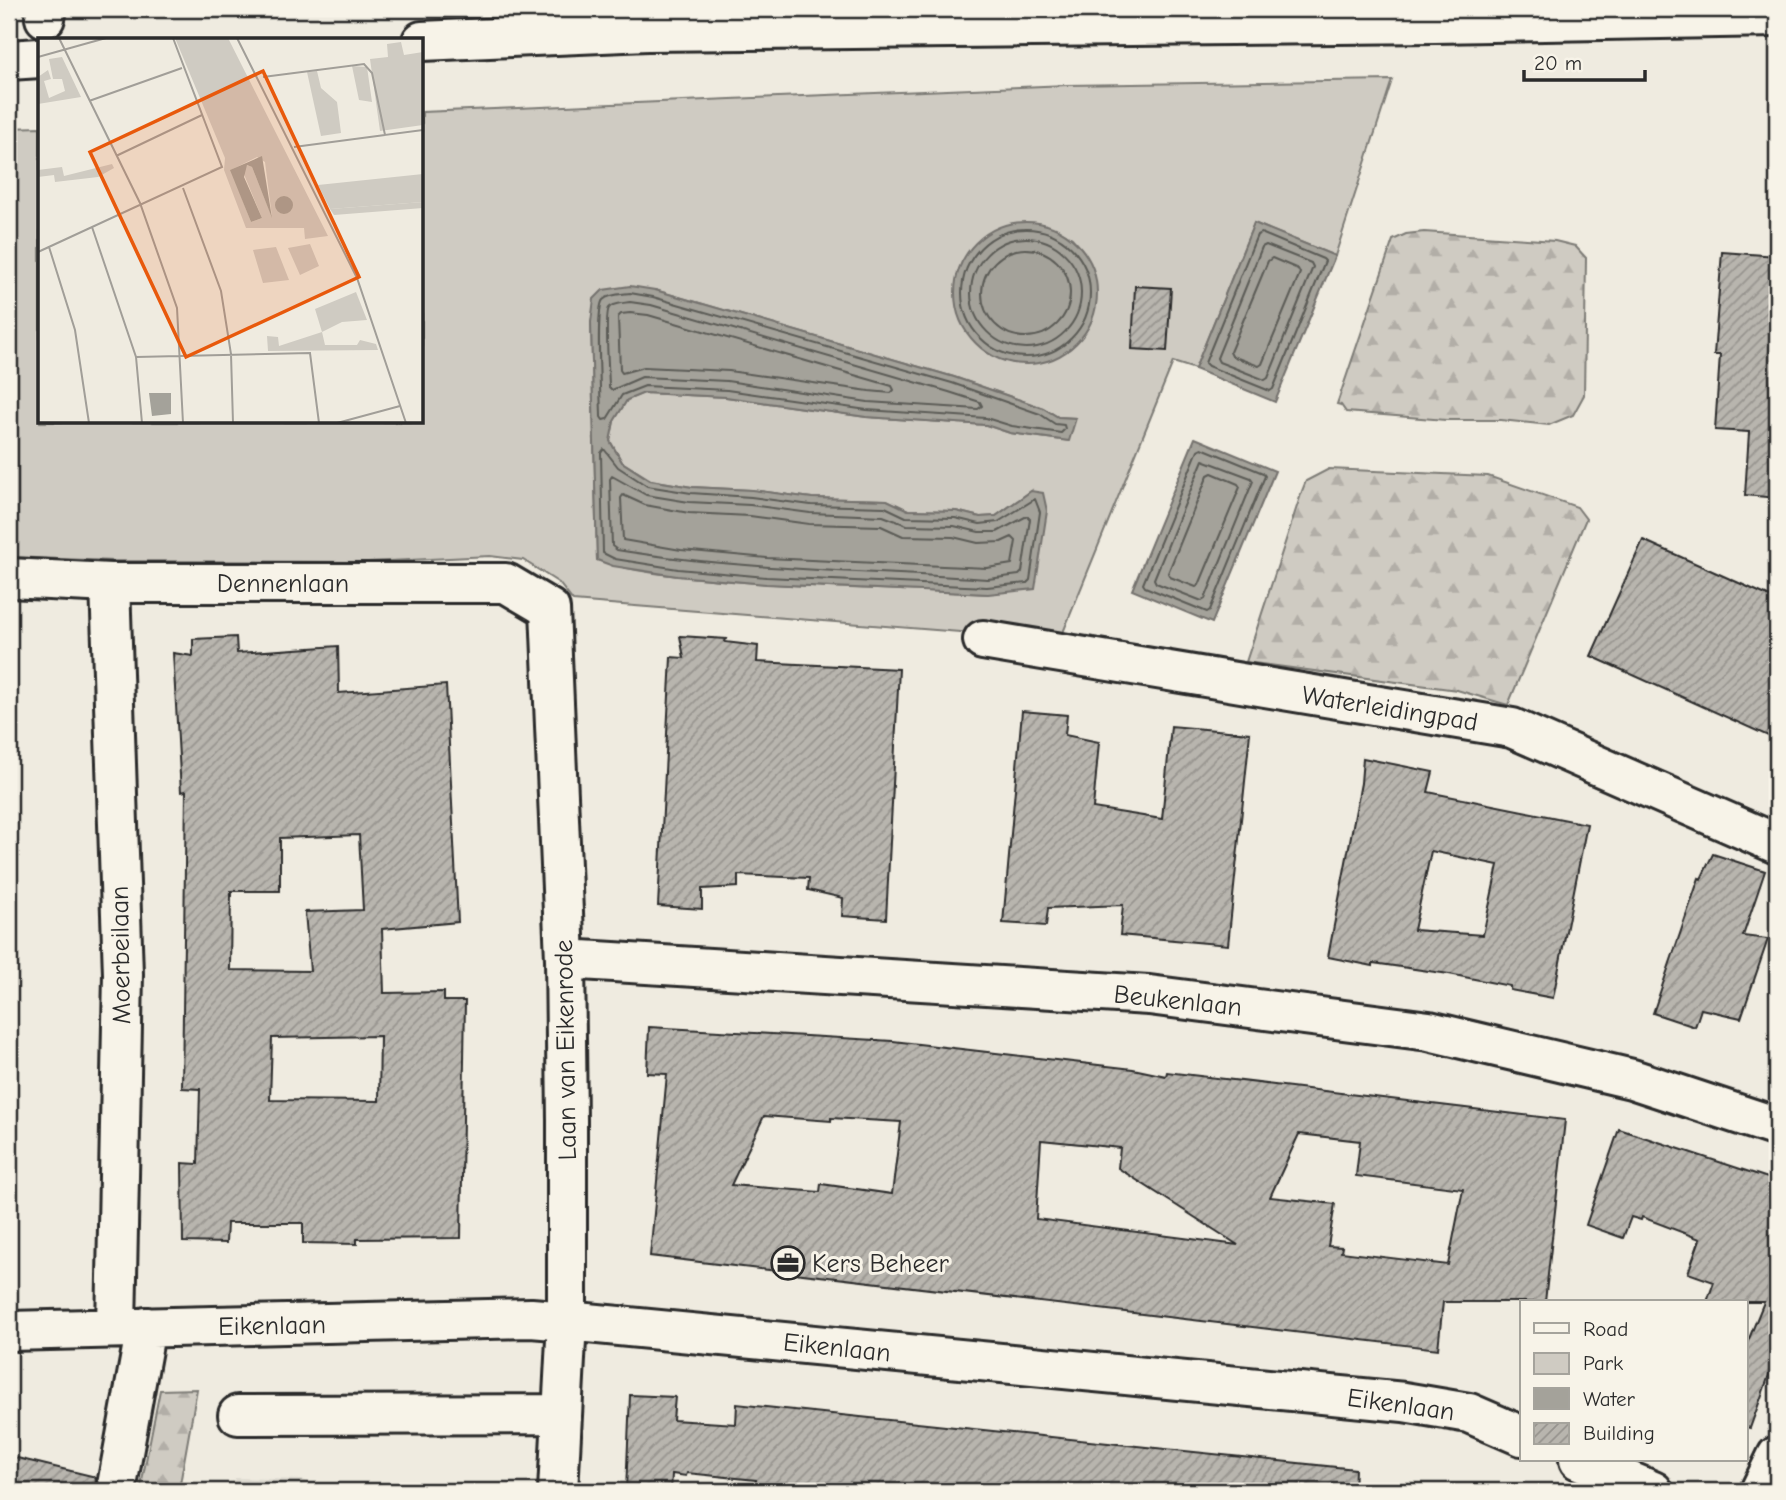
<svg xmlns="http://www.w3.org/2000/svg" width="1786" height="1500" viewBox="0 0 1786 1500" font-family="'Comic Neue',sans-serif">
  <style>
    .built { fill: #dedbd1 }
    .green { fill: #cfcbc2; stroke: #7d7b76; stroke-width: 2; fill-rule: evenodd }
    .forest { fill: url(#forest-firs); stroke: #7d7b76; stroke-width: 2 }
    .water { fill: #a4a29a; stroke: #74726e; stroke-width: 2 }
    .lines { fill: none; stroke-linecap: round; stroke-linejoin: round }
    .shore { stroke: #5b5b57; stroke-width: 2 }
    .building { fill: url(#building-hatch); stroke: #2b2b2b; stroke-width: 2; fill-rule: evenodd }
    .minor-casing { stroke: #2b2b2b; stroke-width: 44 }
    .major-casing { stroke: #2b2b2b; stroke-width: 44 }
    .minor { stroke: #f7f3e8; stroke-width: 38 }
    .major { stroke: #f7f3e8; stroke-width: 38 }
    .labels { text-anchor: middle; stroke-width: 6; stroke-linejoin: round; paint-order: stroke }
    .street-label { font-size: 26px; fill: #2b2b2b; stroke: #f7f3e8 }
    .poi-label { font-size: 26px; fill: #2b2b2b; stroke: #f7f3e8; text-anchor: start }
    .inset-road { fill: none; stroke: #a19e98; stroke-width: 2 }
    .view { fill: #e8590c; fill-opacity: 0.15; stroke: #e8590c; stroke-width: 3.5 }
    .inset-edge { fill: none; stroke: #2b2b2b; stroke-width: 3.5 }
  </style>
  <defs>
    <pattern id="forest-firs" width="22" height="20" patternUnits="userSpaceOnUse" patternTransform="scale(1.75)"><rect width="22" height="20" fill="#cfcbc2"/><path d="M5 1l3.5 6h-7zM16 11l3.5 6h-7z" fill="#b2aea7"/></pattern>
    <pattern id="building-hatch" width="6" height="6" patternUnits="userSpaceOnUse" patternTransform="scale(1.75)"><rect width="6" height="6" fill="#b8b5ae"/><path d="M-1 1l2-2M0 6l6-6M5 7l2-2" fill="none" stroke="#96938e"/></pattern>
  </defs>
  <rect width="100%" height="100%" fill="#efebe0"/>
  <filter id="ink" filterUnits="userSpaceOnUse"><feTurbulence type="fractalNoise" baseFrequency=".0143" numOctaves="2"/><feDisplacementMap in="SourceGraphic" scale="14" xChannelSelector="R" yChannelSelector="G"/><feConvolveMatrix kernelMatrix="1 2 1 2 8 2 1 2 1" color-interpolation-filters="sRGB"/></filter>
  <g filter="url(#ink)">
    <!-- built -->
    <path class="built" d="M235,1478L302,1480L330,1491H230Z"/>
    <!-- green -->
    <path class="green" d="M1392,80L1335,256L1254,223L1195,369L1173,362L1060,640L573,601L559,583L523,560L490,556L368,562L114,561L9,557V128L40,127V422H422V112L1067,85ZM1056,228L1072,238L1084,252L1014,363L997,357ZM655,290L954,377L1043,408L1058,417L1075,418L1068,441L1010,433L986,425L866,417L726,397L644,393L627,400L614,421L610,441L622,462L651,480L692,487L752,490L812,498L887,500L908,510L956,511L980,517L996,516L1031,491L988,594C898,589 808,588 719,580C678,576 636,573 597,560L591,322Z"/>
    <!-- forest -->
    <path class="forest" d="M1424,232L1555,241L1575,246L1586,258L1584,395L1573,415L1549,425L1501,420H1446L1346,412L1341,405L1337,404L1393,240L1406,234Z
      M1329,469L1488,476L1577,507L1586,519L1508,705L1457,690L1246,662L1302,491L1306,481Z
      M197,1389L180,1484L184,1491H140L160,1390Z"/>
    <!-- water -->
    <path class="water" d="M955 293a71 71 0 1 1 142 0a71 71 0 1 1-142 0Z
      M1254,223L1335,256L1275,402L1195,369Z
      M630,286L655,290L954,377L1043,408L1058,417L1076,418L1069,441L1010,433L986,425L866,417L726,397L644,393L627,400L614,421L610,441L622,462L650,480L692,487L752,490L812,498L887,500L908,510L956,511L980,517L996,516L1031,491L1043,493L1047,511L1035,589L988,594L766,584L677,576L613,566L597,560L591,322L594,299L603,290Z
      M1195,438L1275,471L1212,623L1132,590Z"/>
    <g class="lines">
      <!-- shore -->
      <path class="shore" d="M962 293a64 64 0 1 1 128 0a64 64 0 1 1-128 0Z
        M1261,233L1323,259L1325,261L1273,389L1270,391L1208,366L1205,363L1257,235Z
        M971 293a55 55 0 1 1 110 0a55 55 0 1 1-110 0Z
        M1266,245L1311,263L1313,267L1268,378L1265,380L1219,362L1217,358L1262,247Z
        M982 293a44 44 0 1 1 88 0a44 44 0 1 1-88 0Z
        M1272,258L1298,269L1300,273L1262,364L1259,366L1232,356L1230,352L1268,261Z
        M630,293L653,297L952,383L1040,414L1055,424L1064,425L1065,429L1061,433L1012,426L986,418L867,410L727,390L645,386L622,395L607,419L603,420L601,417C601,399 595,308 603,300C609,294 622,294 630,293Z
        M630,302L651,305L949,392L980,402L982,406L978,409L868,402L727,381L642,377L612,390L609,387C609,374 604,315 609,308C612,303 625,303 630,302Z
        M630,313L648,315L892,386L894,390L891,393L869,391L729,371L644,367L622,373L620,370L618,317L621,314Z
        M1202,448L1263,473L1265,476L1210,610L1207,612L1145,587L1143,584L1198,450Z
        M604,449L618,467L647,486L691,493L751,497L811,505L885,507L906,517L955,518L980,524L998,522L1035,499L1040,512L1030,580L1027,583L987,587L766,577L678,569L615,559L603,553L601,453Z
        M1203,460L1251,478L1253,481L1205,599L1202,601L1156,583L1154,579Z
        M1212,473L1238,484L1240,487L1199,585L1196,587L1170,577L1168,573L1208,475Z
        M612,476L646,495L689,502L750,505L810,513L883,516L907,525L954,526L979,532H997L1027,516L1030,519L1022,572L1019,575L988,579C864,571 740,570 617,550L612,546L610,479Z
        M623,495L645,505L689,513L750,516L809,524L881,526L903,536L953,537L978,543L1001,542L1012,537L1016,541L1012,564L987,568L767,558L681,550L623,540L621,498Z"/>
    </g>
    <!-- building -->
    <path class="building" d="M1722,252L1777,256V498L1745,495L1749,432L1715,430L1720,355H1714Z
      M1135,286L1171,288L1167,351L1132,349Z
      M1643,540L1777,600V740L1591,656Z
      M680,636L726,639L725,642L758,646L757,662L899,669L886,919L842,916L843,898L808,890L809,878L738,875V887L702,889V909L658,906L671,657L684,658Z
      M236,637L237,653L338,646L339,693L446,685L458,922L382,929L384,993L444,992V1001H465L461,1238L357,1239V1244L303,1243V1223H227L226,1243L183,1242L182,1163L198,1164L200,1089L182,1088L186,791L181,792L173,653L193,656V639ZM359,835L363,910L305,912L310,971L230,970L231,891H280V838ZM380,1036L379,1101L270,1100L272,1038Z
      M1022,711L1067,715L1065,735L1099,742L1093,808L1162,819L1171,726L1250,733L1228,945L1120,935L1123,905L1048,908L1046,926L1003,923Z
      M1363,758L1433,772L1428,792L1587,824L1553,998L1510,990V986L1449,974L1373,963V966L1328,957L1361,783ZM1431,851L1498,865L1483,935L1414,930Z
      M1713,854L1765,871L1743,936L1768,939L1741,1018L1701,1009L1695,1027L1653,1013L1699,878L1701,879Z
      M649,1027L893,1041L1133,1069L1166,1076L1167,1072L1565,1120L1545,1302H1443L1438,1349L650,1256L667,1074L647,1073ZM764,1116L831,1121V1118L901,1122L892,1194L821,1184L820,1192L731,1185ZM1299,1134L1360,1141L1356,1176L1463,1189L1448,1265L1341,1252L1342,1247L1328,1246L1335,1204L1270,1197ZM1041,1140L1120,1148L1118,1168L1238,1245L1036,1219Z
      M1619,1129L1777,1181V1353L1750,1428L1746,1427V1346L1764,1302H1707L1714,1282L1688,1273L1700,1239L1642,1217L1641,1220L1631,1217L1623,1238L1586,1225Z
      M630,1395L675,1397L673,1420L736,1424L737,1404L1355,1469L1354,1491H754L756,1480L687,1473L686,1476L672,1474L671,1491H626Z
      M9,1456L96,1477L95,1491H9Z"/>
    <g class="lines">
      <defs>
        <path id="minor" d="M45,18L47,9
          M9,578L110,583H506L550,609L565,959L567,1120V1321L558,1491
          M110,583L123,974L116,1328
          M983,640L1512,728L1777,844
          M565,959L1149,995L1429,1031L1632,1079L1777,1127
          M9,1331L531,1318L567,1321L1404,1402L1469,1413L1522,1436
          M238,1415L562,1414
          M1579,1460L1653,1491
          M116,1491L146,1327
          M1760,1491L1777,1456"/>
        <path id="major" d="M422,41L647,31L1435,23L1777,17
          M9,60L40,58"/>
      </defs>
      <!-- minor casing -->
      <use href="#minor" class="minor-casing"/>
      <!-- major casing -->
      <use href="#major" class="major-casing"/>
      <!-- minor -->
      <use href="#minor" class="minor"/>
      <!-- major -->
      <use href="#major" class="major"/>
    </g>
  </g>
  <!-- icons -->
  <defs>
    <symbol id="office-ring" viewBox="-11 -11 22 22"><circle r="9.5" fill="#f7f3e8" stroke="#2b2b2b" stroke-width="1.5"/><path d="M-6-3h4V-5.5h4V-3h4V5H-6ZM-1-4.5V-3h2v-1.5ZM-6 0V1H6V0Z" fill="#2b2b2b"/></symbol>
  </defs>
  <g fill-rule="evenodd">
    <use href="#office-ring" x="769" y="1244" width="38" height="38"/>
  </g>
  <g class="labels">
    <!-- street labels -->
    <g class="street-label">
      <text x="283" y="592">Dennenlaan</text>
      <text transform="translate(1390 708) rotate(9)" y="9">Waterleidingpad</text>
      <text transform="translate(120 955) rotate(-91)" y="9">Moerbeilaan</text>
      <text transform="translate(1178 1000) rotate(6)" y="9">Beukenlaan</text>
      <text transform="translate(565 1050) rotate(-91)" y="9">Laan van Eikenrode</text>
      <text transform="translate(272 1325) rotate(-1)" y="9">Eikenlaan</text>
      <text transform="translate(837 1347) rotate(6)" y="9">Eikenlaan</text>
      <text transform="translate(1401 1404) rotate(8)" y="9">Eikenlaan</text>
    </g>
    <!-- poi labels -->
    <g class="poi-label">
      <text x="812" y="1272">Kers Beheer</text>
    </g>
  </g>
  <!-- overview -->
  <g transform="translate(38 38)">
    <rect width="385" height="385" fill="#efebe0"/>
    <path d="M137,0H190L290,198L267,201L266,190H208L186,132L187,120ZM219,119L227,124L234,179L214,129L209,127L205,134L224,180L213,184L193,132ZM385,136V164L292,171L280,147ZM318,254L329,282L304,284L284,294L277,271Z" fill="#cfcbc2" fill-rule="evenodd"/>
    <path d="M363,4L366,17L385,14V87L342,93L332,21L350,19L349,6ZM314,28L329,29L334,64L321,62ZM279,33L283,50L299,64L303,95L283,98L269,34ZM74,126L76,130L60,139L17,144L16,137L0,139V132L24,129L26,138ZM385,164V170L296,177L292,171ZM272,206L281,228L262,237L250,210ZM238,209L251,242L225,245L215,212ZM284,294L287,307H319L322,302L338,306L340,312L230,313L229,298L240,299L241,308Z" fill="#cfcbc2"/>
    <path d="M24,19L43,59L0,66V39L10,32L13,41L6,43L11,60L27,53L24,41H15L11,21Z" fill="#cfcbc2"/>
    <path d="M224,118L234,180L214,129L209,127L206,139L224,180L213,184L192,132ZM237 167a9 9 0 1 1 18 0a9 9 0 1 1-18 0ZM111,355H133V376L114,378Z" fill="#a4a29a"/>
    <path class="inset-road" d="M21,0L102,165L139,270L145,385M199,0L319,240L368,385M0,19L68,0M225,39L326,26L334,35L347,97L385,92M51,63L144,30M256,109L347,97M78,118L164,77M145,150L183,253L193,316L195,385M54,189L98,319L104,385M11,209L37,292L51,385M0,214L184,129L135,0M98,319L272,315L281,385M299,385L362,368"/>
    <path class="view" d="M225,33L321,239L148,319L52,114Z"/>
    <rect width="385" height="385" class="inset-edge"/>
  </g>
  <!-- margin -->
  <rect width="1786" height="1500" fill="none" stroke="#f7f3e8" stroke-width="35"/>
  <rect x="18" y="18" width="1751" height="1465" fill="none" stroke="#2b2b2b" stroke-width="2.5" filter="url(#ink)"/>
  <!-- legend -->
  <rect x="1520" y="1300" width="228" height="161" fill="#f7f3e8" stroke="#a5a39c" stroke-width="2"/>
  <rect x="1534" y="1323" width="35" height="10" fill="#f7f3e8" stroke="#a5a39c" stroke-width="2"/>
  <text x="1583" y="1336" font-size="21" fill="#2b2b2b">Road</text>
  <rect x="1534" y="1353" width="35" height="21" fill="#cfcbc2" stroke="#a5a39c" stroke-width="2"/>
  <text x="1583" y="1370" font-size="21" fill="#2b2b2b">Park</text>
  <rect x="1534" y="1388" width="35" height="21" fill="#a4a29a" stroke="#a5a39c" stroke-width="2"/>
  <text x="1583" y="1406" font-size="21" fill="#2b2b2b">Water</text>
  <rect x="1534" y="1423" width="35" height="21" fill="url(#building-hatch)" stroke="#a5a39c" stroke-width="2"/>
  <text x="1583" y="1440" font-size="21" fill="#2b2b2b">Building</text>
  <!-- scale -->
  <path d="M1524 70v10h121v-10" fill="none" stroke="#2b2b2b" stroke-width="3.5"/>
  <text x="1534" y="70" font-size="21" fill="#2b2b2b" stroke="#f7f3e8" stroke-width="5" paint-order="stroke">20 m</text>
</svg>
